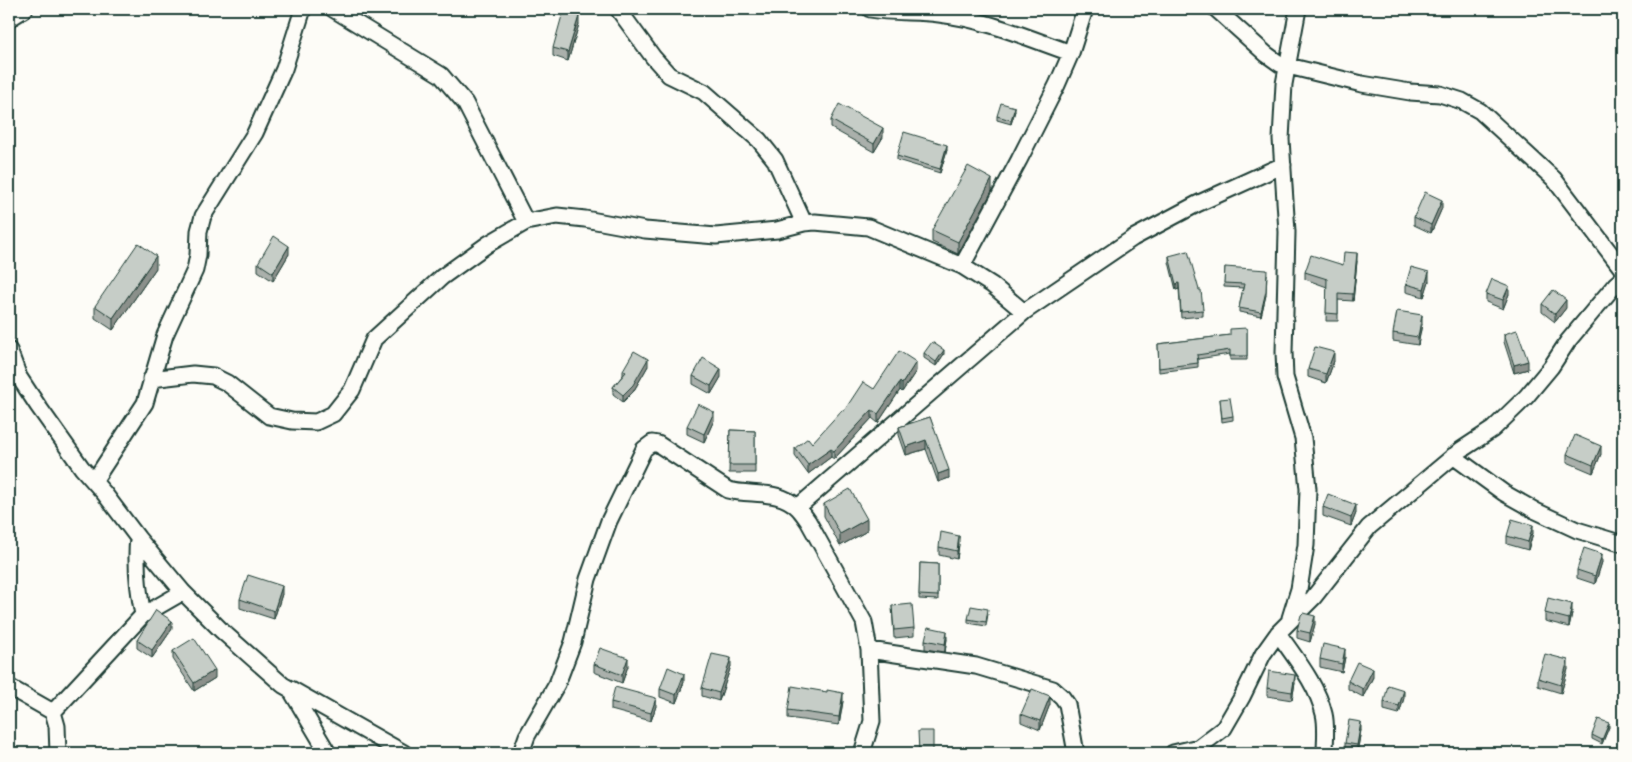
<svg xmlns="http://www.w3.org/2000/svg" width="1632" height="762" viewBox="0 0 1632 762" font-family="'Comic Neue',sans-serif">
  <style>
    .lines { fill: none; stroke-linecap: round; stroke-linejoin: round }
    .minor-casing { stroke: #1f3d34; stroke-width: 19 }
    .minor { stroke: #fdfcf7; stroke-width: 15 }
    .wall { fill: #aab0ab; stroke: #1f3d34 }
    .shaded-wall { fill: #8b908b; stroke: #1f3d34 }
    .building { fill: #c6cdc7; stroke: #1f3d34 }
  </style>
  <rect width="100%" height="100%" fill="#fdfcf7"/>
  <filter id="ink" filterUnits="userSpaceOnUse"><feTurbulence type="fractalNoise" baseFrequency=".02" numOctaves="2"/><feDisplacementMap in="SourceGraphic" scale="10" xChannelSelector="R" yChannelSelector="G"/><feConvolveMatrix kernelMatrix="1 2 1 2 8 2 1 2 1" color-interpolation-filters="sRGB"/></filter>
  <g filter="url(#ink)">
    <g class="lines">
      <defs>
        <path id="minor" d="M333,9L441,75L465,103L526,222
          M618,9L653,57L669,75L704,92L759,140L775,160L804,223
          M870,9C893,13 916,11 939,14C985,19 1028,38 1071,53
          M1216,9L1266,54L1280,64L1362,84L1410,92L1440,94L1462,101L1480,111L1554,179L1623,270
          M9,19L25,9
          M962,266L1019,160L1057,85L1071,53L1085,9
          M9,350L19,377L38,406L82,468L104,493L138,538L183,592L222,631L283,685L290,689L328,753
          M151,379L193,374L213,376L227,383L269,416L292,421L316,422L333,414L352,390L374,339L442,277L488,244L526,222L557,216L585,219L645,230L716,236L777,230L804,223L815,222L868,227L962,266L992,285L1024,312
          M1453,456L1504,493L1536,511L1577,530L1623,544
          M94,481L145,403L165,335L195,270L198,255L199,231L203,216L255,133L284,69L303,9
          M798,507L1024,312L1133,238L1197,204L1283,165
          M138,538C135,565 138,589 143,615
          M1290,618L1299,589L1306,545L1308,489L1303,438L1285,377L1284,352L1287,232L1281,139L1284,84L1298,9
          M1278,633C1295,658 1317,684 1324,714C1327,726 1325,741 1325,753
          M869,650L976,666L1053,689L1062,697L1067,704L1076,753
          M9,687L53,712L143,615L183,592
          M291,689L404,753
          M53,712L57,726L58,753
          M521,753L527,736L557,684L573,642L588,579L609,521L644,449L652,443L658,444L728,490C751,496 780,489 798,508C802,512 805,517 808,521L864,622L869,650L872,721L862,753
          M1173,753L1199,747L1224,728L1242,697L1263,654L1278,633L1313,598L1369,527L1461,450L1493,429L1526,397L1551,367L1568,341L1615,285L1623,278"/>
      </defs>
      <!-- minor casing -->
      <use href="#minor" class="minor-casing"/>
      <!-- minor -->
      <use href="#minor" class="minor"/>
    </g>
    <!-- wall -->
    <path class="wall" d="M579,24L568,61L553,56V48Z
      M1015,111L1011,124L997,120V116Z
      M831,120L883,137L874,152L831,128Z
      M947,150L940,173L897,160V156Z
      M992,191L958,254L932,242V230Z
      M1442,208L1431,233L1414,225V217Z
      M289,254L273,281L258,271V263Z
      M1169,256L1203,310V316L1181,318L1179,289L1176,290L1169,262Z
      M1357,261L1353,301L1338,300V321H1326L1327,287L1305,279V272L1343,265Z
      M1225,267L1266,295L1261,316L1239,312V308L1243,288L1224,287Z
      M156,268L113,330L95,318V306Z
      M1429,281L1424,297L1406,292V284Z
      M1486,294H1509L1503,309L1486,302Z
      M1542,304L1566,308L1555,322L1542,312Z
      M1422,324L1418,345L1393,341V333Z
      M1247,328V360H1230V354L1198,359V367L1159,372L1158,344L1230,335Z
      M1504,334L1528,369L1514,373L1504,342Z
      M924,353L944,354L936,366L924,358Z
      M1334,361L1326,383L1308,377V369Z
      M648,366L633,392L623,402L613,394V387L623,375V370Z
      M916,371L902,392L900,390L878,423L872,418L834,459L831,457L808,474L795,456V448L812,443L844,411L874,389Z
      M693,376L721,377L711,394L693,384Z
      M1220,399L1233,416V420L1222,422Z
      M930,417L949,478L938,482L926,449L906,455L899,435V427Z
      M714,420L704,442L687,434V426Z
      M730,430L755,431V473H729Z
      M1567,454H1601L1593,473L1567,462Z
      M824,504L867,531L840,546L824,516Z
      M1323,507L1356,513L1351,526L1323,516Z
      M1533,533L1528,550L1507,544V536Z
      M959,544L957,559L939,555V547Z
      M1602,562L1595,584L1577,578V570Z
      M920,563L938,564V600L919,599Z
      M282,594L274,619L240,608V599Z
      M892,606L914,628V636L894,638Z
      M1545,613H1572L1569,627L1545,621Z
      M988,614L986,626L968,623V619Z
      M1315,624L1310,642L1297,638V630Z
      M172,629L152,658L137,648V640Z
      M947,639L945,652L925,649V640Z
      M173,651L215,678L194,691L173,659Z
      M1345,657L1342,672L1320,667V659Z
      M594,664L628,666L622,683L594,672Z
      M731,666L719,701L702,696V688Z
      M1568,669L1561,693L1538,686V678Z
      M1373,677L1363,697L1348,689V681Z
      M684,682L676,703L660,697V689Z
      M1295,683L1292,700L1267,696V688Z
      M1404,698L1399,714L1384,710V702Z
      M843,701L839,725L788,718V710Z
      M611,702L656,706L651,721L611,710Z
      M1050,704L1040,730L1021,722V714Z
      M1609,727L1602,744L1592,739V735Z
      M1361,730L1357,753L1345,751V743Z"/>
    <!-- shaded-wall -->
    <path class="shaded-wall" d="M579,16V24L568,61V52Z
      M1015,107V111L1011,124V120Z
      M883,128V137L874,152V144Z
      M947,145V150L940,173V169Z
      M992,179V191L958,254V242Z
      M1442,200V208L1431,233V225Z
      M289,246V254L273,281V273Z
      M1357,253V261L1353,301V294Z
      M156,256V268L113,330V318Z
      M1429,272V281L1424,297V289Z
      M1267,274L1266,295L1261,316V312Z
      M1179,283V289L1176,290V284Z
      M1509,286V294L1503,309V300Z
      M1566,300V308L1555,322V314Z
      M1422,315V324L1418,345V337Z
      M944,350V354L936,366V362Z
      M1334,352V361L1326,383V374Z
      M648,359V366L633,392L623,402V395Z
      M1528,361V369L1514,373V365Z
      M916,362V371L902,392V384Z
      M721,369V377L711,394V386Z
      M900,382V390L878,423V414Z
      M872,410V418L834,459V451Z
      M714,412V420L704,442V434Z
      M926,440V449L906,455V447Z
      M1601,446V454L1593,473V465Z
      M831,449V457L808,474V465Z
      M949,470V478L938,482V474Z
      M1356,505V513L1351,526V518Z
      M867,519V531L840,546V534Z
      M1533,525V533L1528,550V542Z
      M959,536V544L957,559V551Z
      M1602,554V562L1595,584V576Z
      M282,586V594L274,619V611Z
      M1572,604V613L1569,627V619Z
      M1315,616V624L1310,642V633Z
      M172,621V629L152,658V650Z
      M947,631V639L945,652V644Z
      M1345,649V657L1342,672V664Z
      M628,658V666L622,683V675Z
      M731,658V666L719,701V693Z
      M1568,660V669L1561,693V685Z
      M1373,669V677L1363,697V689Z
      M215,670V678L194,691V683Z
      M684,674V682L676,703V695Z
      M1295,675V683L1292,700V692Z
      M1404,690V698L1399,714V706Z
      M843,693V701L839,725V717Z
      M1050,696V704L1040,730V721Z
      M656,698V706L651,721V713Z
      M1361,722V730L1357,753V745Z
      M1609,723V727L1602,744V740Z"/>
    <!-- building -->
    <path class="building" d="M563,12L579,16L568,52L553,48Z
      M1001,103L1015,107L1011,120L997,116Z
      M839,104L883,128L874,144L831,120Z
      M904,132L947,145L940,169L897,156Z
      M968,166L992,179L958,242L932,230Z
      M1425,192L1442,200L1431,225L1414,217Z
      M274,236L289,246L273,273L258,263Z
      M138,243L156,256L113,318L95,306Z
      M1188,251L1199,290H1201L1203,310L1181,312L1179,283L1176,284L1169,256Z
      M1344,252L1357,253L1353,294L1338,293V314L1326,313L1327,279L1305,272L1311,255L1343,265Z
      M1225,267L1267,270L1266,291L1261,312L1239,308L1244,284L1224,283Z
      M1411,267L1429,272L1424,289L1406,284Z
      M1492,279L1509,286L1503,300L1486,294Z
      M1553,290L1566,300L1555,314L1542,304Z
      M1397,311L1422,315L1418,337L1393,333Z
      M1247,328V356H1230V350L1197,355L1198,363L1159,368L1158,344L1230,335V329Z
      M1517,330L1528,361L1514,365L1504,334Z
      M932,342L944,350L936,362L924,353Z
      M1315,347L1334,352L1326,374L1308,369Z
      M634,351L648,359L633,385L623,395L613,387L626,372L623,370Z
      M899,351L916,362L902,384L900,382L878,414L872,410L834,451L831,449L808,465L795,448L808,438L812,443L842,410L844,411L863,382L874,389Z
      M703,358L721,369L711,386L693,376Z
      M1230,398L1233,416L1222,418L1220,399Z
      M698,404L714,412L704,434L687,426Z
      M930,417L949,470L938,474L926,440L906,447L899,427Z
      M730,430L755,431V465H729Z
      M1575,435L1601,446L1593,465L1567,454Z
      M850,489L867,519L840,534L824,504Z
      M1328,494L1356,505L1351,518L1323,507Z
      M1512,519L1533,525L1528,542L1507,536Z
      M941,532L959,536L957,551L939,547Z
      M1584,548L1602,554L1595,576L1577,570Z
      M920,563L938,564V596L919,595Z
      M248,575L282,586L274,611L240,599Z
      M1548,598L1572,604L1569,619L1545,613Z
      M912,604L914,628L894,630L892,606Z
      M971,606L988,609L986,622L968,619Z
      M156,610L172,621L152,650L137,640Z
      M1303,613L1315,616L1310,633L1297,630L1301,615Z
      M928,627L947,631L945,644L925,640Z
      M194,638L215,670L194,683L173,651Z
      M1323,644L1345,649L1342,664L1320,659Z
      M600,648L628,658L622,675L594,664Z
      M712,654L731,658L719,693L702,688Z
      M1545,654L1568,660L1561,685L1538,678Z
      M1357,662L1373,669L1363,689L1348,681Z
      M668,667L684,674L676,695L660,689Z
      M1269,671L1295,675L1292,692L1267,688Z
      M1388,685L1404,690L1399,706L1384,702Z
      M792,686L827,692V690L843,693L839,717L788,710Z
      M615,687L656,698L651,713L611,702Z
      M1032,689L1050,696L1040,721L1021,714Z
      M1598,719L1609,723L1602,740L1592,735Z
      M1349,720L1361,722L1357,745L1345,743Z
      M918,731H933V753H919Z
      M1242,747L1270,753H1240Z
      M967,749H1009L1008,753H967Z
      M628,750L630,753H624Z"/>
  </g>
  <!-- margin -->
  <rect width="1632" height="762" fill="none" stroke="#fdfcf7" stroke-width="30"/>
  <rect x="15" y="15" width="1602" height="732" fill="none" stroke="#1f3d34" stroke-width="2" filter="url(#ink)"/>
</svg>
